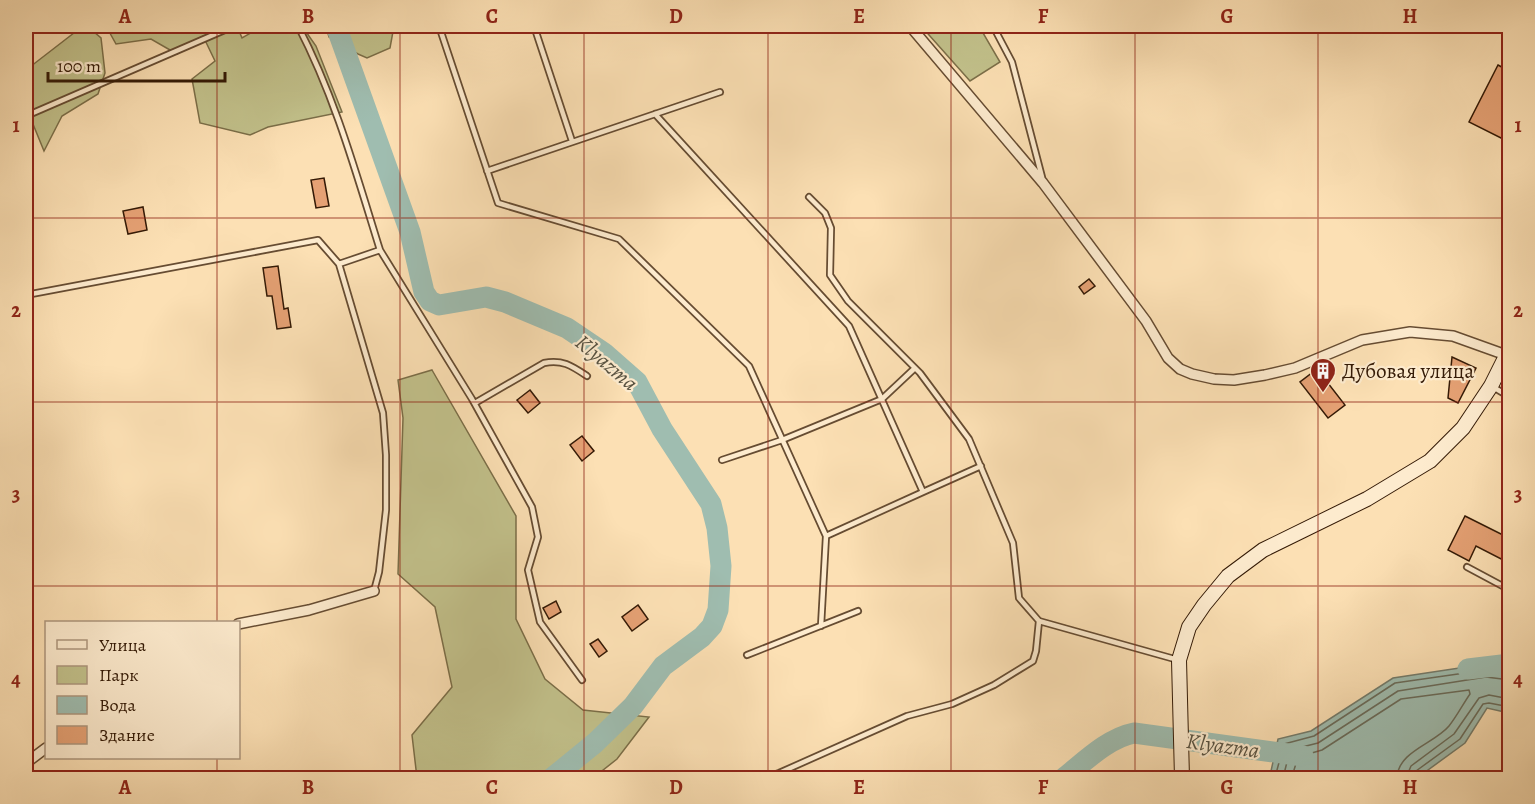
<svg xmlns="http://www.w3.org/2000/svg" width="1535" height="804" viewBox="0 0 1535 804" font-family="Alegreya,serif">
  <style>
    .green { fill: #c2c18b; stroke: #7b6e48; stroke-width: 1.5 }
    .water { fill: #9fbdb0; stroke: #747c6c; stroke-width: 1.5 }
    .lines { fill: none; stroke-linecap: round; stroke-linejoin: round }
    .shore { stroke: #6a6c5b; stroke-width: 1.5 }
    .river { stroke: #9fbdb0; stroke-width: 21 }
    .building { fill: #e5a174; stroke: #341a06; stroke-width: 1.5 }
    .lane-casing { stroke: #664c32; stroke-width: 8 }
    .street-casing { stroke: #664c32; stroke-width: 12 }
    .secondary-casing { stroke: #341a06; stroke-width: 16 }
    .lane { stroke: #fdebce; stroke-width: 4.5 }
    .street { stroke: #fdebce; stroke-width: 9 }
    .secondary { stroke: #fdebce; stroke-width: 14 }
    .grid { fill: none; stroke: #8f2418; stroke-width: 1.5; stroke-opacity: 0.55 }
    .labels { text-anchor: middle; stroke-width: 4.5; stroke-linejoin: round; paint-order: stroke }
    .poi-label { font-size: 21px; fill: #341a06; stroke: #fdebce; text-anchor: start }
    .water-label { font-size: 22px; font-style: italic; fill: #595342; stroke: #fdebce }
    .neatline { fill: none; stroke: #8f2418; stroke-width: 2 }
    .grid-label { font-size: 20px; text-anchor: middle; font-weight: bold; fill: #8f2418 }
  </style>
  <rect width="100%" height="100%" fill="#fce0b4"/>
  <filter id="stains"><feTurbulence type="fractalNoise" baseFrequency=".00333" numOctaves="4"/><feColorMatrix values="0 0 0 0 .2 0 0 0 0 .09 0 0 0 0 .02 0 0 0 .5 -.17"/></filter>
  <radialGradient id="worn" r=".72"><stop offset=".6" stop-color="#630" stop-opacity="0"/><stop offset="1" stop-color="#630" stop-opacity=".3"/></radialGradient>
  <!-- green -->
  <path class="green" d="M83,26H87L101,38L105,73L98,94L62,116L44,151L26,107V70Z
    M106,26H237L242,38L263,26H302L316,46L342,112L268,127L250,135L200,123L192,79L215,61L203,36L177,54L151,39L116,44Z
    M326,26H394L390,48L367,58L358,54L329,37Z
    M921,26H979L1000,62L970,81Z
    M432,370L516,516V619L545,679L583,710L649,717L617,759L593,778H417L412,735L452,687L435,607L398,574L403,418L398,380Z"/>
  <!-- water -->
  <path class="water" d="M1486,664L1509,667V713L1487,708L1465,743L1417,778H1273L1271,771L1278,739L1311,731L1393,678Z"/>
  <g class="lines">
    <!-- shore -->
    <path class="shore" d="M1279,778L1277,770L1284,744L1314,736L1395,683L1486,670L1510,673
      M1286,778L1285,770L1290,750L1318,743L1398,691L1486,677L1510,680
      M1295,778L1294,770L1298,757L1322,750L1401,699L1469,690L1470,694C1463,704 1457,716 1449,726C1434,744 1398,751 1397,778
      M1406,778L1411,766L1454,734L1479,698L1489,695L1510,699
      M1414,778L1416,771L1460,739L1483,704L1489,703L1510,707"/>
    <!-- river -->
    <path class="river" d="M336,26L410,232L424,292L430,301L439,305L486,297L505,302L567,328L604,353L637,382L662,429L711,504L717,528L721,566L718,610L712,626L702,637L663,666L633,706L595,743L552,778
      M1468,669L1510,664
      M1064,778C1084,762 1108,738 1134,733L1303,756"/>
  </g>
  <!-- building -->
  <path class="building" d="M1498,65L1509,71V142L1469,122Z
    M324,178L329,206L316,208L311,180Z
    M143,207L147,230L128,234L123,211Z
    M278,266L284,309L288,308L291,327L277,329L272,296H267L263,268Z
    M1089,279L1095,286L1084,294L1079,287Z
    M1452,357L1476,368L1458,403L1448,398Z
    M1317,369L1345,405L1328,418L1300,382Z
    M530,390L540,403L528,413L517,400Z
    M582,436L594,451L582,461L570,445Z
    M1465,516L1509,538V563L1476,546L1469,561L1448,550Z
    M556,601L561,612L549,619L543,608Z
    M638,605L648,619L632,631L622,617Z
    M598,639L607,651L599,657L590,644Z"/>
  <g class="lines">
    <defs>
      <path id="lane" d="M298,26C335,97 356,173 380,250
        M439,26L498,203L619,239L749,366L826,536L821,626
        M534,26L572,141
        M993,26L1012,62L1042,177
        M655,114L849,326L923,492L826,536
        M26,116L234,26
        M487,171L720,92
        M809,197L825,213L831,228L830,275L848,301L920,373L969,439L1013,543L1019,598L1039,621L1178,660
        M26,295L318,240L339,264
        M1493,387L1510,397
        M475,403L544,363C562,359 572,366 587,376
        M722,460L782,440L882,399L915,368
        M923,492L981,466
        M1467,567L1510,590
        M374,591L379,572L386,510V455L383,413L339,264L380,250L472,399L532,507L538,537L528,570L540,622L582,680
        M747,655L858,611
        M763,778L779,773L907,716L952,704L994,685L1033,661L1036,651L1039,621"/>
      <path id="street" d="M910,26L1043,183L1146,321L1168,358L1180,369L1192,374L1214,379L1234,380L1265,375L1295,368L1362,340L1410,332L1453,336L1506,355
        M238,624L309,610L374,591
        M26,763L46,748"/>
      <path id="secondary" d="M1182,778L1179,660L1189,627L1204,605L1228,576L1263,550L1367,499L1430,461L1463,428L1491,386L1510,348"/>
    </defs>
    <!-- lane casing -->
    <use href="#lane" class="lane-casing"/>
    <!-- street casing -->
    <use href="#street" class="street-casing"/>
    <!-- secondary casing -->
    <use href="#secondary" class="secondary-casing"/>
    <!-- lane -->
    <use href="#lane" class="lane"/>
    <!-- street -->
    <use href="#street" class="street"/>
    <!-- secondary -->
    <use href="#secondary" class="secondary"/>
  </g>
  <!-- grid -->
  <path class="grid" d="M217,26V622M400,26V778M584,26V778M768,26V778M951,26V778M1135,26V778M1318,26V778M26,218H1510M26,402H1510M26,586H1510M217,758V778"/>
  <!-- icons -->
  <defs>
    <symbol id="building-pin" viewBox="-11 -11 22 30"><path d="M0 17L-7.5 6A9.5 9.5 0 1 1 7.5 6Z" fill="#8f2418" stroke="#fdebce"/><path d="M-4-6H4V6H1V3H-1V6H-4ZM-2.5-4.3h1.7v1.8h-1.7ZM.8-4.3h1.7v1.8H.8ZM-2.5-1h1.7V.8h-1.7ZM.8-1h1.7V.8H.8Z" fill="#fff"/></symbol>
  </defs>
  <g fill-rule="evenodd">
    <use href="#building-pin" x="1308" y="356" width="30" height="40"/>
  </g>
  <g class="labels">
    <!-- poi labels -->
    <g class="poi-label">
      <text x="1342" y="378">Дубовая улица</text>
    </g>
    <!-- water labels -->
    <g class="water-label">
      <text transform="translate(607 362) rotate(40)" y="8">Klyazma</text>
      <text transform="translate(1223 745) rotate(8)" y="8">Klyazma</text>
    </g>
  </g>
  <!-- margin -->
  <rect width="1535" height="804" fill="none" stroke="#fce0b4" stroke-width="66"/>
  <!-- legend -->
  <rect x="45" y="621" width="195" height="138" fill="#fdebce" stroke="#ad977e" stroke-width="1.5"/>
  <rect x="57" y="640" width="30" height="9" fill="#fdebce" stroke="#ad977e" stroke-width="1.5"/>
  <text x="99" y="651" font-size="18" fill="#341a06">Улица</text>
  <rect x="57" y="666" width="30" height="18" fill="#c2c18b" stroke="#ad977e" stroke-width="1.5"/>
  <text x="99" y="681" font-size="18" fill="#341a06">Парк</text>
  <rect x="57" y="696" width="30" height="18" fill="#9fbdb0" stroke="#ad977e" stroke-width="1.5"/>
  <text x="99" y="711" font-size="18" fill="#341a06">Вода</text>
  <rect x="57" y="726" width="30" height="18" fill="#e5a174" stroke="#ad977e" stroke-width="1.5"/>
  <text x="99" y="741" font-size="18" fill="#341a06">Здание</text>
  <!-- scale -->
  <path d="M48 72v9h177v-9" fill="none" stroke="#341a06" stroke-width="3"/>
  <text x="57" y="72" font-size="18" fill="#341a06" stroke="#fdebce" stroke-width="4.5" paint-order="stroke">100 m</text>
  <rect x="33" y="33" width="1469" height="738" class="neatline"/>
  <g class="grid-label">
    <text x="125" y="23">A</text>
    <text x="308" y="23">B</text>
    <text x="492" y="23">C</text>
    <text x="676" y="23">D</text>
    <text x="859" y="23">E</text>
    <text x="1043" y="23">F</text>
    <text x="1227" y="23">G</text>
    <text x="1410" y="23">H</text>
    <text x="16" y="132">1</text>
    <text x="1518" y="132">1</text>
    <text x="16" y="317">2</text>
    <text x="1518" y="317">2</text>
    <text x="16" y="501">3</text>
    <text x="1518" y="501">3</text>
    <text x="16" y="686">4</text>
    <text x="1518" y="686">4</text>
    <text x="125" y="794">A</text>
    <text x="308" y="794">B</text>
    <text x="492" y="794">C</text>
    <text x="676" y="794">D</text>
    <text x="859" y="794">E</text>
    <text x="1043" y="794">F</text>
    <text x="1227" y="794">G</text>
    <text x="1410" y="794">H</text>
  </g>
  <rect width="100%" height="100%" filter="url(#stains)"/>
  <rect width="100%" height="100%" fill="url(#worn)"/>
</svg>
